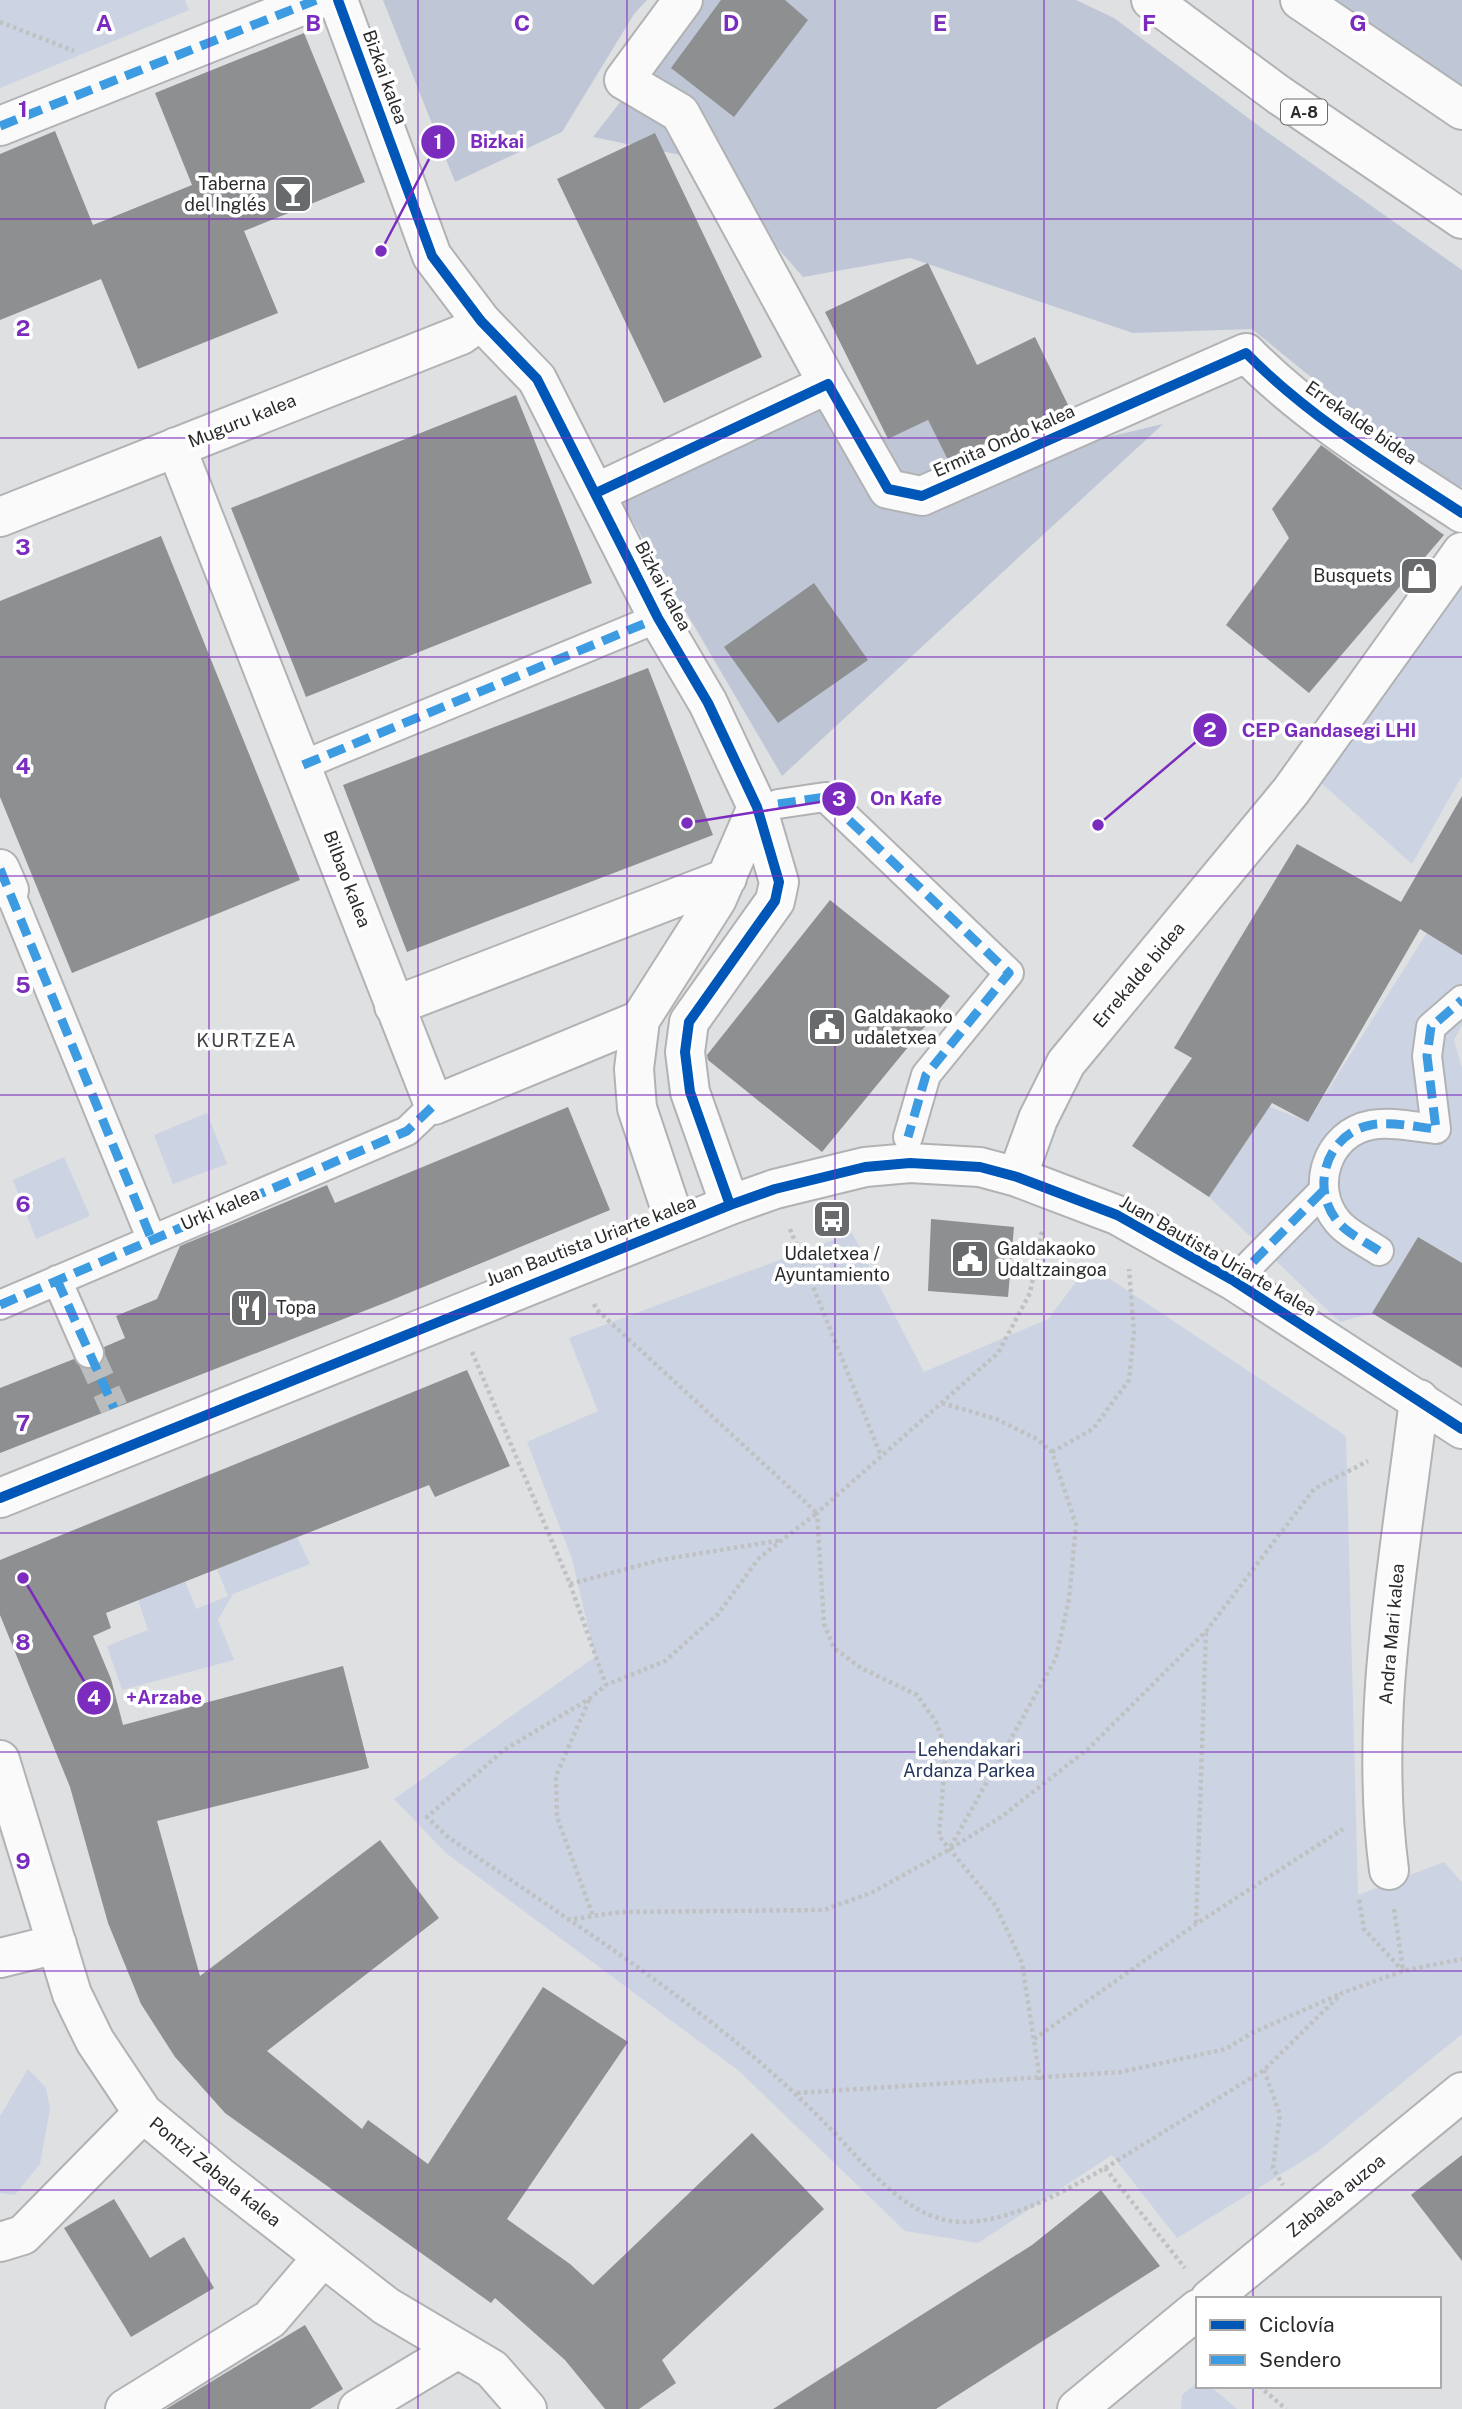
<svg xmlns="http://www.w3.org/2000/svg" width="1462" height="2409" viewBox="0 0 1462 2409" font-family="'Public Sans',sans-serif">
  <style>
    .green { fill: #ccd4e3 }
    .forest { fill: #bfc7d6 }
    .building { fill: #8d8f91 }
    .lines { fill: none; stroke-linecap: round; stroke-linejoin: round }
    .pedestrian-tunnel { stroke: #babcbe; stroke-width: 28; stroke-dasharray: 28 14; stroke-linecap: butt }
    .pedestrian-casing { stroke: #b1b2b4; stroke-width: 32 }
    .minor-casing { stroke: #b1b2b4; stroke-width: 42 }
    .motorway-casing { stroke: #b1b2b4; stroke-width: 42 }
    .path { stroke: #c0c1c2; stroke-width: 4.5; stroke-dasharray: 3.5 3.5; stroke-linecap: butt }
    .pedestrian { stroke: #fafafb; stroke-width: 28 }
    .minor { stroke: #fafafb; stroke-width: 38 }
    .motorway { stroke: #fafafb; stroke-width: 38 }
    .quiet { stroke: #3d9ce1; stroke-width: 9; stroke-dasharray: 18 9; stroke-linecap: butt }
    .cycleway-casing { stroke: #fff; stroke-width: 15 }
    .cycleway { stroke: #0057b8; stroke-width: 10 }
    .grid { fill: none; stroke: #7b2cbf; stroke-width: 2; stroke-opacity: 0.55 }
    .labels { text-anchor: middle; stroke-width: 7; stroke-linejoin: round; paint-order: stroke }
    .shield { fill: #fff; stroke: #6a6b6c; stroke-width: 2 }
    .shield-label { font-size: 16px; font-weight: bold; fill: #2a2b2d }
    .street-label { font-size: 18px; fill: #2a2b2d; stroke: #fff }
    .poi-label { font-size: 18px; fill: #2a2b2d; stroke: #fff; text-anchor: start }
    .park-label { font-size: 18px; fill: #24355b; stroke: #fff }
    .neighbourhood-label { font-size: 19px; letter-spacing: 2px; fill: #404246; stroke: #fff }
    .grid-label { font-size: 23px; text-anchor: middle; font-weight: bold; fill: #7b2cbf; stroke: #fff; stroke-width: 7; stroke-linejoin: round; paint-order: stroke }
    .leader { fill: none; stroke: #7b2cbf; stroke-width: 2.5 }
    .callout-dot { fill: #7b2cbf; stroke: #fff; stroke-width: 2.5 }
    .mark-label { font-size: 21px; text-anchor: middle; font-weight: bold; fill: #fff }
    .callout-label { font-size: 19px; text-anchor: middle; font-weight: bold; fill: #7b2cbf; stroke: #fff; stroke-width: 7; stroke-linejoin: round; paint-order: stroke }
  </style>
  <rect width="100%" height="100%" fill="#dee0e2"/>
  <!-- green -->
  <path class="green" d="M0,0H185L189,10L0,88Z
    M1462,571V776L1412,864L1319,781Z
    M1462,916V1025L1454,1040L1462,1069V1263L1418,1237L1372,1313L1340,1322L1209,1197L1268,1106L1308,1122L1426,934Z
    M207,1113L227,1164L173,1184L154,1135Z
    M64,1157L90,1216L36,1239L13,1180Z
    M852,1233L924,1372L1048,1319L1089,1265L1346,1436L1358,1895L1444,1862L1462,1882V2034L1317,2152L1177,2238L1112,2155L978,2243L905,2231L739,2071L446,1853L394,1799L595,1657L572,1559L527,1442L598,1411L569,1338Z
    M297,1537L310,1564L233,1594L218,1620L234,1660L122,1690L107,1646L148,1630L138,1600L185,1581L196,1609L228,1596L217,1569Z
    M28,2069L46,2088L50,2109L40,2164L15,2195L0,2193V2116Z
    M1198,2382V2386H1210L1237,2409H1181L1182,2395Z"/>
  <!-- forest -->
  <path class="forest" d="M383,0H647L634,14L562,132L455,182Z
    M700,0H1076L1114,18L1267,132L1462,270V486L1455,494L1252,329L1133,333L910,258L803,277L700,159L593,137Z
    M1307,0H1462V105Z
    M823,407L888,439L928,420L955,473L1163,424L782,776L618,496Z"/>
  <!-- building -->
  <path class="building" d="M721,0H785L808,20L734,117L671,68Z
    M304,33L365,182L244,231L278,313L138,369L101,279L0,320V154L55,131L93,225L192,185L155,93Z
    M655,133L762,357L664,403L557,179Z
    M928,263L977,365L1035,337L1069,407L948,460L928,420L888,439L825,312Z
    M516,395L592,583L306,697L231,508Z
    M1321,445L1444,535L1309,693L1226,625L1289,538L1272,509Z
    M161,536L300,880L72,973L0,797V601Z
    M814,583L868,660L778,723L724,647Z
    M648,668L713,835L407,952L343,785Z
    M1462,796V955L1420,929L1308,1122L1272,1103L1209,1197L1132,1146L1192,1058L1174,1048L1297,844L1401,902Z
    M830,900L950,996L822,1152L708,1060L707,1055Z
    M568,1107L610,1210L387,1302L0,1453V1388L74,1359L87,1369L96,1368L105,1355L104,1347L125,1338L116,1316L157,1299L180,1246L327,1185L335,1203Z
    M931,1219L1014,1227L1008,1297L928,1291Z
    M1418,1237L1462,1263V1368L1372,1313Z
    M467,1370L510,1466L435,1497L429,1485L106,1613L111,1628L93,1636L111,1679L123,1725L343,1666L369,1768L157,1821L200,1976L380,1840L439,1918L267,2051L362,2129L368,2120L428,2164L543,1987L628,2042L507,2219L570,2264L593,2285L752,2133L824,2209L662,2360L676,2383L639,2409H605L565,2360L495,2298L491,2303L225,2113L175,2057L141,2004L108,1923L70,1787L0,1615V1560Z
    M1462,2155V2261L1411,2195Z
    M1101,2190L1160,2266L936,2409H773L1032,2245Z
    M114,2199L150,2258L184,2237L214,2288L131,2337L64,2228Z
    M305,2325L343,2389L310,2409H166Z"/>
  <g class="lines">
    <!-- pedestrian-tunnel -->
    <path class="pedestrian-tunnel" d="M89,1353L114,1408"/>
    <defs>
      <path id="pedestrian" d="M303,765L658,618
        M778,804L825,797L1009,973L926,1075L908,1137
        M9,890L151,1238
        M1379,1251C1366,1242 1348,1234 1338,1222C1309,1188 1327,1133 1371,1125C1390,1121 1416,1127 1436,1129L1427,1056L1431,1027L1462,1000
        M57,1280L89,1353
        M1234,1281L1323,1191
        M0,1305L407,1131L434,1105"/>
      <path id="minor" d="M338,0L432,256L481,321L537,379L658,618L708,703L757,807L779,882L775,901L689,1022L685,1052L690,1092L730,1205
        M683,0L624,80L680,113L828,384
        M0,126L316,0
        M176,447L434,1105L640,1020
        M596,493L828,384L888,489L922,496L1246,353C1309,417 1387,464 1462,513
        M0,517L461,335L481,321
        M0,869L9,890
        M394,1006L727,878
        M1017,1177L1038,1119L1066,1063L1291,791L1462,552
        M676,1225L637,1108L634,1069L640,1020L717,899L757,807
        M0,1498L730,1205L775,1189L865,1167L910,1163L980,1167L1017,1177L1117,1215L1234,1281L1462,1429
        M0,1760L72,1994L95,2041L143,2113L219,2176L386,2306L492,2369L527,2409
        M1389,1870C1368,1713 1401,1554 1419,1399
        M0,1958L57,1944
        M0,2242L23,2235L143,2113
        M1210,2299L1462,2092
        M125,2409L270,2319L322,2258
        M358,2409L458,2349
        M1077,2409L1198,2309"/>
      <path id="motorway" d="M1151,0L1279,95L1462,219
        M1300,0L1462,110"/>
    </defs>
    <!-- pedestrian casing -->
    <use href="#pedestrian" class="pedestrian-casing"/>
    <!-- minor casing -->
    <use href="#minor" class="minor-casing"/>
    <!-- motorway casing -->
    <use href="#motorway" class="motorway-casing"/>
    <!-- path -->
    <path class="path" d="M0,22L74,51
      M790,1229L881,1456
      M594,1304L597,1310L817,1513L759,1558L718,1614L665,1661L606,1685L589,1699L504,1750L427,1817L448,1837C575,1925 716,2012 824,2122C859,2157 893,2205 941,2219C993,2233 1061,2193 1105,2168L1185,2268
      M472,1352L570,1584L606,1685
      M942,1403L996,1419L1037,1439L1052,1452L1076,1525L1069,1599L1056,1658L950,1848
      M1052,1452L1093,1429L1129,1380L1134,1332L1129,1269
      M570,1584L660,1560L782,1540
      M589,1700L556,1776L557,1817L593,1916
      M1359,1900L1364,1929L1403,1971
      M1394,1909L1403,1970
      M567,1920L620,1912L824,1910L873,1892L950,1849L1001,1817L1088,1749L1207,1630L1314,1489L1368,1461
      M1196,1923L1206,1631
      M1034,2039L1196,1924L1343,1829
      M1264,2070L1280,2115L1273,2168L1283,2185
      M1040,2080L1022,1963L996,1906L939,1836L946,1749L936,1722L917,1695L861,1668L834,1648L824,1624L817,1513L998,1353L1030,1293L1042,1231
      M797,2093L1121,2072L1226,2049L1252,2033L1342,1993
      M1105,2168L1264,2070L1342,1993L1403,1971L1462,1959
      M1259,2386L1286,2409"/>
    <!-- pedestrian -->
    <use href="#pedestrian" class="pedestrian"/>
    <!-- minor -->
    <use href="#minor" class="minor"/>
    <!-- motorway -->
    <use href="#motorway" class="motorway"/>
    <!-- quiet -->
    <path class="quiet" d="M0,126L316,0
      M303,765L658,618
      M778,804L825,797L1009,973L926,1075L908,1137
      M0,869L151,1238
      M1379,1251C1366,1242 1348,1234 1338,1222C1309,1188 1327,1133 1371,1125C1390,1121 1416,1127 1436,1129L1427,1056L1431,1027L1462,1000
      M57,1280L114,1408
      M1234,1281L1323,1191
      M0,1305L407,1131L434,1105"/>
    <defs>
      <path id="cycleway" d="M338,0L432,256L481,321L537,379L658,618L708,703L757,807L779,882L775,901L689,1022L685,1052L690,1092L730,1205
        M596,493L828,384L888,489L922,496L1246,353C1309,417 1387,464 1462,513
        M0,1498L730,1205L775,1189L865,1167L910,1163L980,1167L1017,1177L1117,1215L1234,1281L1462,1429"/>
    </defs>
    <!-- cycleway casing -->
    <use href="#cycleway" class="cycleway-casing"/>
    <!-- cycleway -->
    <use href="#cycleway" class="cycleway"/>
  </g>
  <!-- grid -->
  <path class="grid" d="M209,0V2409M418,0V2409M627,0V2409M835,0V2409M1044,0V2409M1253,0V2299M0,219H1462M0,438H1462M0,657H1462M0,876H1462M0,1095H1462M0,1314H1462M0,1533H1462M0,1752H1462M0,1971H1462M0,2190H1462M1253,2386V2409"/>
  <!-- icons -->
  <defs>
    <symbol id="bar-square" viewBox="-11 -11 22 22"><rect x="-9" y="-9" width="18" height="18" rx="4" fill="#696a6c" stroke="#fff"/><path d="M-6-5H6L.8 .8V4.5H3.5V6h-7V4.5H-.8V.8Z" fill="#fff"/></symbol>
    <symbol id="shop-square" viewBox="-11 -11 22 22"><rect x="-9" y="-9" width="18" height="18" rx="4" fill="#696a6c" stroke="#fff"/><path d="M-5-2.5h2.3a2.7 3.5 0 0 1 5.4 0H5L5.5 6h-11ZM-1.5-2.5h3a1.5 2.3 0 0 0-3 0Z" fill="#fff"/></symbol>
    <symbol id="civic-square" viewBox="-11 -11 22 22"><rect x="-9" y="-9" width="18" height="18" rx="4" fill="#696a6c" stroke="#fff"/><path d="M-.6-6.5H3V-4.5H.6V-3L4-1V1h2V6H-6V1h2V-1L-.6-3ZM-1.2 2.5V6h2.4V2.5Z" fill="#fff"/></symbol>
    <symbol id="bus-square" viewBox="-11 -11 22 22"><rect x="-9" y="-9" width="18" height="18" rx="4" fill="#696a6c" stroke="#fff"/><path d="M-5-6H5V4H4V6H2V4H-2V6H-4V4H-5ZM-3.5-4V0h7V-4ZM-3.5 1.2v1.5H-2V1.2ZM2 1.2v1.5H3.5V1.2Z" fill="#fff"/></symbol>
    <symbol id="restaurant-square" viewBox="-11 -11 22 22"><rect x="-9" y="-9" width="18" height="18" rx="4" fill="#696a6c" stroke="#fff"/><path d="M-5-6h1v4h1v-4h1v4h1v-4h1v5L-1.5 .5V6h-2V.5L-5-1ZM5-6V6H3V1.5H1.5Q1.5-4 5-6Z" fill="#fff"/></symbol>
  </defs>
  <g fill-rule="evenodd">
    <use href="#bar-square" x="271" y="172" width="44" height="44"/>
    <use href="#shop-square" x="1397" y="554" width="44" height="44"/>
    <use href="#civic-square" x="805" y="1005" width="44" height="44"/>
    <use href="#bus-square" x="810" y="1197" width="44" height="44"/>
    <use href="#civic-square" x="948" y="1237" width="44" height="44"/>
    <use href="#restaurant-square" x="227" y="1286" width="44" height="44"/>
  </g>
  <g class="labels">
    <!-- shield labels -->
    <rect class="shield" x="1281" y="99.5" width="46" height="25" rx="5"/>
    <g class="shield-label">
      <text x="1304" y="118">A-8</text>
    </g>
    <!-- street labels -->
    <g class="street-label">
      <text transform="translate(385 77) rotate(70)" y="6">Bizkai kalea</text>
      <text transform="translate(242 421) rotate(-22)" y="6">Muguru kalea</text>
      <text transform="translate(1361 423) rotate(35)" y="6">Errekalde bidea</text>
      <text transform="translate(1004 441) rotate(-24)" y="6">Ermita Ondo kalea</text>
      <text transform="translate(663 586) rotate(62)" y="6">Bizkai kalea</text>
      <text transform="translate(347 879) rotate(69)" y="6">Bilbao kalea</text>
      <text transform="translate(1139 975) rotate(-50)" y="6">Errekalde bidea</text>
      <text transform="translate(220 1209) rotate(-23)" y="6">Urki kalea</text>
      <text transform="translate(591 1241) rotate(-21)" y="6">Juan Bautista Uriarte kalea</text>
      <text transform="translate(1218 1256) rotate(30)" y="6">Juan Bautista Uriarte kalea</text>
      <text transform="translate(1392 1634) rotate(-85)" y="6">Andra Mari kalea</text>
      <text transform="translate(215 2172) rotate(39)" y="6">Pontzi Zabala kalea</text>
      <text transform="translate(1336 2196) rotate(-39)" y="6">Zabalea auzoa</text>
    </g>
    <!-- poi labels -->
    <g class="poi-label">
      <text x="266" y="190" text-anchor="end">Taberna<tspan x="266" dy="21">del Inglés</tspan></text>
      <text x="1392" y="582" text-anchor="end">Busquets</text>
      <text x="854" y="1023">Galdakaoko<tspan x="854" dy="21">udaletxea</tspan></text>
      <text x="997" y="1255">Galdakaoko<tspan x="997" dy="21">Udaltzaingoa</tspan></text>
      <text x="832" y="1260" text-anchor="middle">Udaletxea /<tspan x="832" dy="21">Ayuntamiento</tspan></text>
      <text x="276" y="1314">Topa</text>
    </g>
    <!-- park labels -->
    <g class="park-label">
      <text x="969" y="1756">Lehendakari<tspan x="969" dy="21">Ardanza Parkea</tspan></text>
    </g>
    <!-- neighbourhood labels -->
    <g class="neighbourhood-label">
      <text x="247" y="1047">KURTZEA</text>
    </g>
  </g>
  <g class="grid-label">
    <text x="104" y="31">A</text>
    <text x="313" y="31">B</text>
    <text x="522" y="31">C</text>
    <text x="731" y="31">D</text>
    <text x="940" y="31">E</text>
    <text x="1149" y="31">F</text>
    <text x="1358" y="31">G</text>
    <text x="23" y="117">1</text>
    <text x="23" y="336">2</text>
    <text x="23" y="555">3</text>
    <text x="23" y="774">4</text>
    <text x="23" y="993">5</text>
    <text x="23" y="1212">6</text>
    <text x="23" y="1431">7</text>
    <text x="23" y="1650">8</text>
    <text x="23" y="1869">9</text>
  </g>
  <!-- callouts -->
  <path class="leader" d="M381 251L438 142M1098 825L1210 730M687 823L839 799M23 1578L94 1698"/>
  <g class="callout-dot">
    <circle cx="381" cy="251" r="7"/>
    <circle cx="1098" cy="825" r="7"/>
    <circle cx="687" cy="823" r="7"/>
    <circle cx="23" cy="1578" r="7"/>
    <circle cx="438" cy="142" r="18"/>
    <circle cx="1210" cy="730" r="18"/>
    <circle cx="839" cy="799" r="18"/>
    <circle cx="94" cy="1698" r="18"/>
  </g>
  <g class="mark-label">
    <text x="438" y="149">1</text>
    <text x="1210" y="737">2</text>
    <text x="839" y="806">3</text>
    <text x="94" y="1705">4</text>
  </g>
  <g class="callout-label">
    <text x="497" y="148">Bizkai</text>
    <text x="1329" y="737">CEP Gandasegi LHI</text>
    <text x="906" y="805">On Kafe</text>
    <text x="164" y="1704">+Arzabe</text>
  </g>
  <!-- legend -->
  <rect x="1196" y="2297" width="245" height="91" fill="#ffffff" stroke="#aaaaab" stroke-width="2"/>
  <rect x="1210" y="2320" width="35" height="10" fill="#0057b8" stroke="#aaaaab" stroke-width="2"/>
  <text x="1259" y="2332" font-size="21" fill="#2a2b2d">Ciclovía</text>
  <rect x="1210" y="2355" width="35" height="10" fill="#3d9ce1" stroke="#aaaaab" stroke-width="2"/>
  <text x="1259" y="2367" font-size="21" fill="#2a2b2d">Sendero</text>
</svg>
